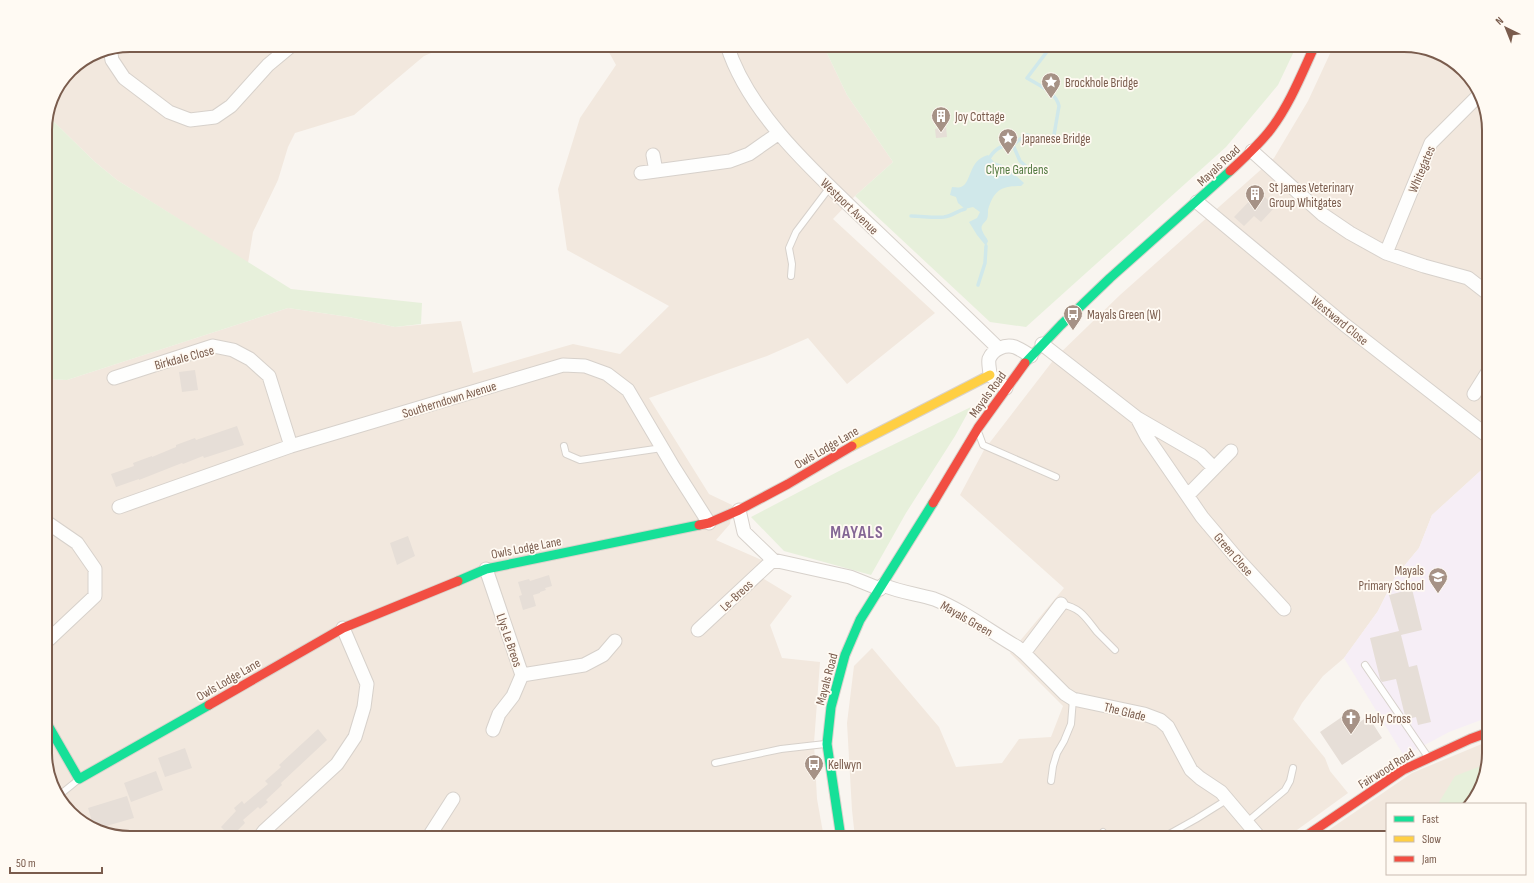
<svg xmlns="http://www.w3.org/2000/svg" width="1534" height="883" viewBox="0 0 1534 883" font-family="'Sofia Sans Condensed',sans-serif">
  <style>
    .residential { fill: #f2e8de }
    .education { fill: #f6eef6 }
    .green { fill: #e7f0db }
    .water { fill: #d0e8ea }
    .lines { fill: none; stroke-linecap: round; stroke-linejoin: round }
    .stream { stroke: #d0e8ea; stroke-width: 3.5 }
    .building { fill: #e6ded7 }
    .lane-casing { stroke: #d7d1cb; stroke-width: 8 }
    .street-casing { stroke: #d7d1cb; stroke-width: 15 }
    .fast-casing { stroke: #d9d2cb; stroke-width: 11 }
    .slow-casing { stroke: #d9d2cb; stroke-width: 11 }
    .jam-casing { stroke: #d9d2cb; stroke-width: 11 }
    .lane { stroke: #fefefd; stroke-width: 6 }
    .street { stroke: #fefefd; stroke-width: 13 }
    .fast { stroke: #16e098; stroke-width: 9 }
    .slow { stroke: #ffcf43; stroke-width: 9 }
    .jam { stroke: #f24e42; stroke-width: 9 }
    .labels { text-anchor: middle; stroke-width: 3.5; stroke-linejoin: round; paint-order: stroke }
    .poi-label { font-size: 13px; fill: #7a5c4d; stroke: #fffaf3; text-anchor: start }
    .street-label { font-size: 13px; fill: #7a5c4d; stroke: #fffaf3 }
    .park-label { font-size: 13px; fill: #537a41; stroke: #fffaf3 }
    .district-label { font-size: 17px; font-weight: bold; letter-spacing: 1px; fill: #846695; stroke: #fffaf3 }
    .rim { fill: none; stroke: #7a5c4d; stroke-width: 2 }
  </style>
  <rect width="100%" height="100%" fill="#f9f5f0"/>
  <!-- residential -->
  <path class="residential" d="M130,45H450L424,56L354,115L295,133L288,147L278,180L253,232L248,263L117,180L95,162L47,115L52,97L70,70L98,51Z
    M605,45H823L847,95L893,162L855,196L833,219L935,313L847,384L808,338L767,356L649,398L709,494L732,505L730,524L716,540L764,561V579L792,596L770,625L782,658L820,662L814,743L817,799L824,838H130L88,827L56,796L45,758V379L67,380L288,308L349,317L395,327L461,321L473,373L573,344L620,354L669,306L567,250L558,189L580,118L616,65Z
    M1334,45H1404L1446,56L1475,83L1489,125V463L1432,515L1419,548L1395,577L1378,611L1344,658L1323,676L1302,703L1293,719L1325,758L1330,771L1348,793L1286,838H855L852,810L847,723L854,666L872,648L939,727L956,767L1002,763L1019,739L1051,737L1063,706L1010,653L1064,588L960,495L984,450L1055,358L1120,295L1274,158L1308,101Z
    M1489,741V753L1478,795L1469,804H1387V838H1317L1412,773Z"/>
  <!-- education -->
  <path class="education" d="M1489,463V717L1449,732L1404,756L1344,658L1378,611L1395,577L1419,548L1432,515Z"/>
  <!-- green -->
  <path class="green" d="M823,45H1297L1278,85L1226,147L1026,327L990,322L855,196L893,162L847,95Z
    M47,115L95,162L117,180L291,289L422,303L421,324L395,327L349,317L288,308L67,380L45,379V125Z
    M971,407L955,436L906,513L871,575L784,551L751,517L841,470Z
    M1486,764L1478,795L1469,804H1438L1455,776Z"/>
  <!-- water -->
  <path class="water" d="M988,155L994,162L1005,166L1024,183L1021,186C1001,186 994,190 988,210C988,213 988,217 987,219C985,223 980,225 982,230C983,234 987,238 988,241L986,246L977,235L969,222L977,218L980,212L973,207L965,209L958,203L956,197L950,195L952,187C955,187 959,188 961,187C972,183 968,160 988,155Z"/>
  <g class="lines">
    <!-- stream -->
    <path class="stream" d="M1013,145L1020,139L1027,135L1045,141H1050L1054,135L1059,106C1056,92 1038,85 1027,78L1052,45
      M990,157C996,148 1002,145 1013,145L1020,161L1029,169
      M911,216C922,216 933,218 944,217C952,216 957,211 965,209
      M978,285L985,263L986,246"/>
  </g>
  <!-- building -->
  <path class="building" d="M946,127L947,137L936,138L935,129Z
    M1259,191L1275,207L1261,222L1254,216L1244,226L1234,217Z
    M195,370L198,390L182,392L179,372Z
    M237,426L244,445L204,458L203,456L183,464L182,463L139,480V479L116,487L111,474L134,466L133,463L152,456V457L176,447V445L195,438L196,440Z
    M408,536L415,556L397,565L390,543Z
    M549,575L552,586L545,588L546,590L540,592V593L533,595L536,606L523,610L519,596L522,595L518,582L529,579L530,581Z
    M1412,589L1422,630L1401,635L1409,667L1417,665L1431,722L1418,725L1416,717L1408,719L1405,716L1396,679L1382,682L1380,679L1370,638L1399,631L1389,595Z
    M1352,710L1360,722L1368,716L1382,738L1342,765L1320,732Z
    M318,729L327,740L281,783L282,785L266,800L268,802L260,809L258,807L243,820L245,823L230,838H214L224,830L221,827L236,811L234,808L242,801L244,804L268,784L265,781L281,767L279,765Z
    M185,748L192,768L165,777L158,758Z
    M156,771L163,790L131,802L124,783Z
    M127,796L134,818L96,829L94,828L88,808Z"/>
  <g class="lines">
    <defs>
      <path id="lane" d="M791,276L792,264L789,248L796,232L830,187
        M979,434L983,445L1056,477
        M564,446L566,454L580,460L662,448
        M1061,604C1081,608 1085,617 1097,632C1103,638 1109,644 1115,650
        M1365,665L1428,757
        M715,763L781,749L825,744
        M1051,781L1053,766L1057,753L1064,741L1071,724L1073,699
        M57,797L78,780
        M1247,822L1285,790L1290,781L1293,768
        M1103,832L1108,838
        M1162,838L1196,819L1228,799"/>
      <path id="street" d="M727,45C749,116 821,178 873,228C915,268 957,308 998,348
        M110,49L112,60L124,78L169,112L190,120L215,117L231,106L268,65L292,45
        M1252,151L1322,214L1350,233L1386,253L1424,266L1468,278L1486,292L1489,296
        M653,155L656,171L730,161L749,154L779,133
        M641,173L656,171
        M1197,202L1345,325L1485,434
        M1386,253L1431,143L1476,98
        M1042,344L1137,418L1147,437L1202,517L1235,556L1284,609
        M114,378L213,346L233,350L250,359L269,376L291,446
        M1006,388L990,375C990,370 988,364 989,359C993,349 1005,344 1015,347C1020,349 1026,353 1031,356
        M1474,394L1489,370
        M1137,418L1201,455L1214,468
        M1188,495L1231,451
        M119,507L291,446L563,365L585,366L607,374L628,390L674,468L709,523
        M739,510L744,532L773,560L850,577L880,589
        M45,521L77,543L95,569V596L45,643
        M486,569L522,675L513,696L499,714L493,730
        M883,585C899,592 917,594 934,599C961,609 991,632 1017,647L1024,653L1065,694L1073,699L1144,714L1160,720L1168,727L1191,770L1200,778L1221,792L1260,838
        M698,630L773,560
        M1024,653L1061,604
        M522,675L584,665L603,655L615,641
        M259,838L264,831L337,764L355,737L364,707L367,684L343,628
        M428,838L453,799"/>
      <path id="fast" d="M1025,363L1061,325L1110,278L1230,171
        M458,581L486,569L699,525
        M45,720L79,779L209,705
        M841,838L827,744L831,707L845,655L860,620L933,503"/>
      <path id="slow" d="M852,446L990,375"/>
      <path id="jam" d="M1230,171C1244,158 1259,145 1271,129C1290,104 1302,73 1315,45
        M933,503L978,428L1025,363
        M699,525L709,523L739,510L788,484L852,446
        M209,705L343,628L458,581
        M1303,838L1403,770L1470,739L1489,732"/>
    </defs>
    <!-- lane casing -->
    <use href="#lane" class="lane-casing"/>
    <!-- street casing -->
    <use href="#street" class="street-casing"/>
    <!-- fast casing -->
    <use href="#fast" class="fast-casing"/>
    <!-- slow casing -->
    <use href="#slow" class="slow-casing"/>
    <!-- jam casing -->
    <use href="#jam" class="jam-casing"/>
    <!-- lane -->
    <use href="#lane" class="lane"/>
    <!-- street -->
    <use href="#street" class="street"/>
    <!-- fast -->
    <use href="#fast" class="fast"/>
    <!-- slow -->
    <use href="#slow" class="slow"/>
    <!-- jam -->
    <use href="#jam" class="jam"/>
  </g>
  <!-- icons -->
  <defs>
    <symbol id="sight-pin" viewBox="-11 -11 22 30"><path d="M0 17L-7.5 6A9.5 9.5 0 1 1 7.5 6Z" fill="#a69286" stroke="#fffaf3"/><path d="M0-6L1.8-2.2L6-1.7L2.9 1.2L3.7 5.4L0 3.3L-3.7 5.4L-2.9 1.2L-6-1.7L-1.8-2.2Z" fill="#fff"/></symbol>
    <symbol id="building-pin" viewBox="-11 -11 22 30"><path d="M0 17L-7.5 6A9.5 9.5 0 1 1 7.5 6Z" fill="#a69286" stroke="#fffaf3"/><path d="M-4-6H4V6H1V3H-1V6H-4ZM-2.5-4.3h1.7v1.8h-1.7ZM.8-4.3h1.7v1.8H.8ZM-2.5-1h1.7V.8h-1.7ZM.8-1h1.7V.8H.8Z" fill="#fff"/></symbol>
    <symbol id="bus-pin" viewBox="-11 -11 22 30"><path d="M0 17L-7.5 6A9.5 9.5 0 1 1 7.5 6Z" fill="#a69286" stroke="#fffaf3"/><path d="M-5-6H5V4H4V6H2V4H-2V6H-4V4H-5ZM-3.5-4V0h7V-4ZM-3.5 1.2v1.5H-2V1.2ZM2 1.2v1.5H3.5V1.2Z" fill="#fff"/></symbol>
    <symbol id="school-pin" viewBox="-11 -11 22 30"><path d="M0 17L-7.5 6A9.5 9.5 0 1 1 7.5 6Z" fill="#a69286" stroke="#fffaf3"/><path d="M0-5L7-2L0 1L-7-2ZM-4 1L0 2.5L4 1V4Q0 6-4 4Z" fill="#fff"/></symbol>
    <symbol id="church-pin" viewBox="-11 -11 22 30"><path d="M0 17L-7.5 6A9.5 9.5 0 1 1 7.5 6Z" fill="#a69286" stroke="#fffaf3"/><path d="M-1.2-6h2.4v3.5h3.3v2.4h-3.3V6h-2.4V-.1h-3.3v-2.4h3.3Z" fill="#fff"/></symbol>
  </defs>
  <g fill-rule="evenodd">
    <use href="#sight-pin" x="1040" y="71" width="22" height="30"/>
    <use href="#building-pin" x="930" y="105" width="22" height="30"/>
    <use href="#sight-pin" x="997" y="127" width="22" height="30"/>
    <use href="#building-pin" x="1244" y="183" width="22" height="30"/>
    <use href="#bus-pin" x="1062" y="303" width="22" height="30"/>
    <use href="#school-pin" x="1427" y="566" width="22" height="30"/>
    <use href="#church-pin" x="1340" y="707" width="22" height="30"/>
    <use href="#bus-pin" x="803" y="753" width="22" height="30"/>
  </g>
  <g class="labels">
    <!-- poi labels -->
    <g class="poi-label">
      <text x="1065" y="87">Brockhole Bridge</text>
      <text x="955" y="121">Joy Cottage</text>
      <text x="1022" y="143">Japanese Bridge</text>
      <text x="1269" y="192">St James Veterinary<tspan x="1269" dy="15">Group Whitgates</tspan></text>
      <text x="1087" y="319">Mayals Green (W)</text>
      <text x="1424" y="575" text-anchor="end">Mayals<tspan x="1424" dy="15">Primary School</tspan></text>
      <text x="1365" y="723">Holy Cross</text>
      <text x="828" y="769">Kellwyn</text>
    </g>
    <!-- street labels -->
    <g class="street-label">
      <text transform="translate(1218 165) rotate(-43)" y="5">Mayals Road</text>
      <text transform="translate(1421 169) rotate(-67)" y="5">Whitegates</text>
      <text transform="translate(850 206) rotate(44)" y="5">Westport Avenue</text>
      <text transform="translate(1340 320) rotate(39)" y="5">Westward Close</text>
      <text transform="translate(184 357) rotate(-15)" y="5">Birkdale Close</text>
      <text transform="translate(987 394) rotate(-54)" y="5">Mayals Road</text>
      <text transform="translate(449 399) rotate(-17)" y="5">Southerndown Avenue</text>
      <text transform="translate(826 447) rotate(-30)" y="5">Owls Lodge Lane</text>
      <text transform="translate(526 547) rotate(-11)" y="5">Owls Lodge Lane</text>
      <text transform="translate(1234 554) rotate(49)" y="5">Green Close</text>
      <text transform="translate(736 595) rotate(-43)" y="5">Le-Breos</text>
      <text transform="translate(967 618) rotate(30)" y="5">Mayals Green</text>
      <text transform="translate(510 640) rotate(71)" y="5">Llys Le Breos</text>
      <text transform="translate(228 679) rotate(-30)" y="5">Owls Lodge Lane</text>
      <text transform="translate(826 679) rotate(-75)" y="5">Mayals Road</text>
      <text transform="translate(1125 711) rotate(14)" y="5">The Glade</text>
      <text transform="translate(1386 768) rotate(-32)" y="5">Fairwood Road</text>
    </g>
    <!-- park labels -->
    <g class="park-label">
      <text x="1017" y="174">Clyne Gardens</text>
    </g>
    <!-- district labels -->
    <g class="district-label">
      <text x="857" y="538">MAYALS</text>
    </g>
  </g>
  <!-- crop -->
  <path d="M0 0H1534V883H0ZM130 52H1404A78 78 0 0 1 1482 130V753A78 78 0 0 1 1404 831H130A78 78 0 0 1 52 753V130A78 78 0 0 1 130 52Z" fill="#fffaf3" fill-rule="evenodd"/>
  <path class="rim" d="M130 52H1404A78 78 0 0 1 1482 130V753A78 78 0 0 1 1404 831H130A78 78 0 0 1 52 753V130A78 78 0 0 1 130 52Z"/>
  <!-- legend -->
  <rect x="1386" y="803" width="140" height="72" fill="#fffaf3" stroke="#cabbb1"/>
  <rect x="1394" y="816" width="20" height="6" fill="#16e098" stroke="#cabbb1"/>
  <text x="1422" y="823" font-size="12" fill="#7a5c4d">Fast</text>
  <rect x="1394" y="836" width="20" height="6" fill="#ffcf43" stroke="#cabbb1"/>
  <text x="1422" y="843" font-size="12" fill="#7a5c4d">Slow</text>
  <rect x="1394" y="856" width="20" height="6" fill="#f24e42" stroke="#cabbb1"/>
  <text x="1422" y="863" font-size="12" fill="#7a5c4d">Jam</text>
  <!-- north arrow -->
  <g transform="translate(1506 28) rotate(317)" stroke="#fffaf3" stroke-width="3" paint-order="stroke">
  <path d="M0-3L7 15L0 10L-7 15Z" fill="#7a5c4d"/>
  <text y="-6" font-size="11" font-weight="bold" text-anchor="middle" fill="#7a5c4d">N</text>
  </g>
  <!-- scale -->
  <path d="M10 867v6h92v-6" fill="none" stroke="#7a5c4d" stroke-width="2"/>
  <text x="16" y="867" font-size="12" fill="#7a5c4d" stroke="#fffaf3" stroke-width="3" paint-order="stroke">50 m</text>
</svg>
